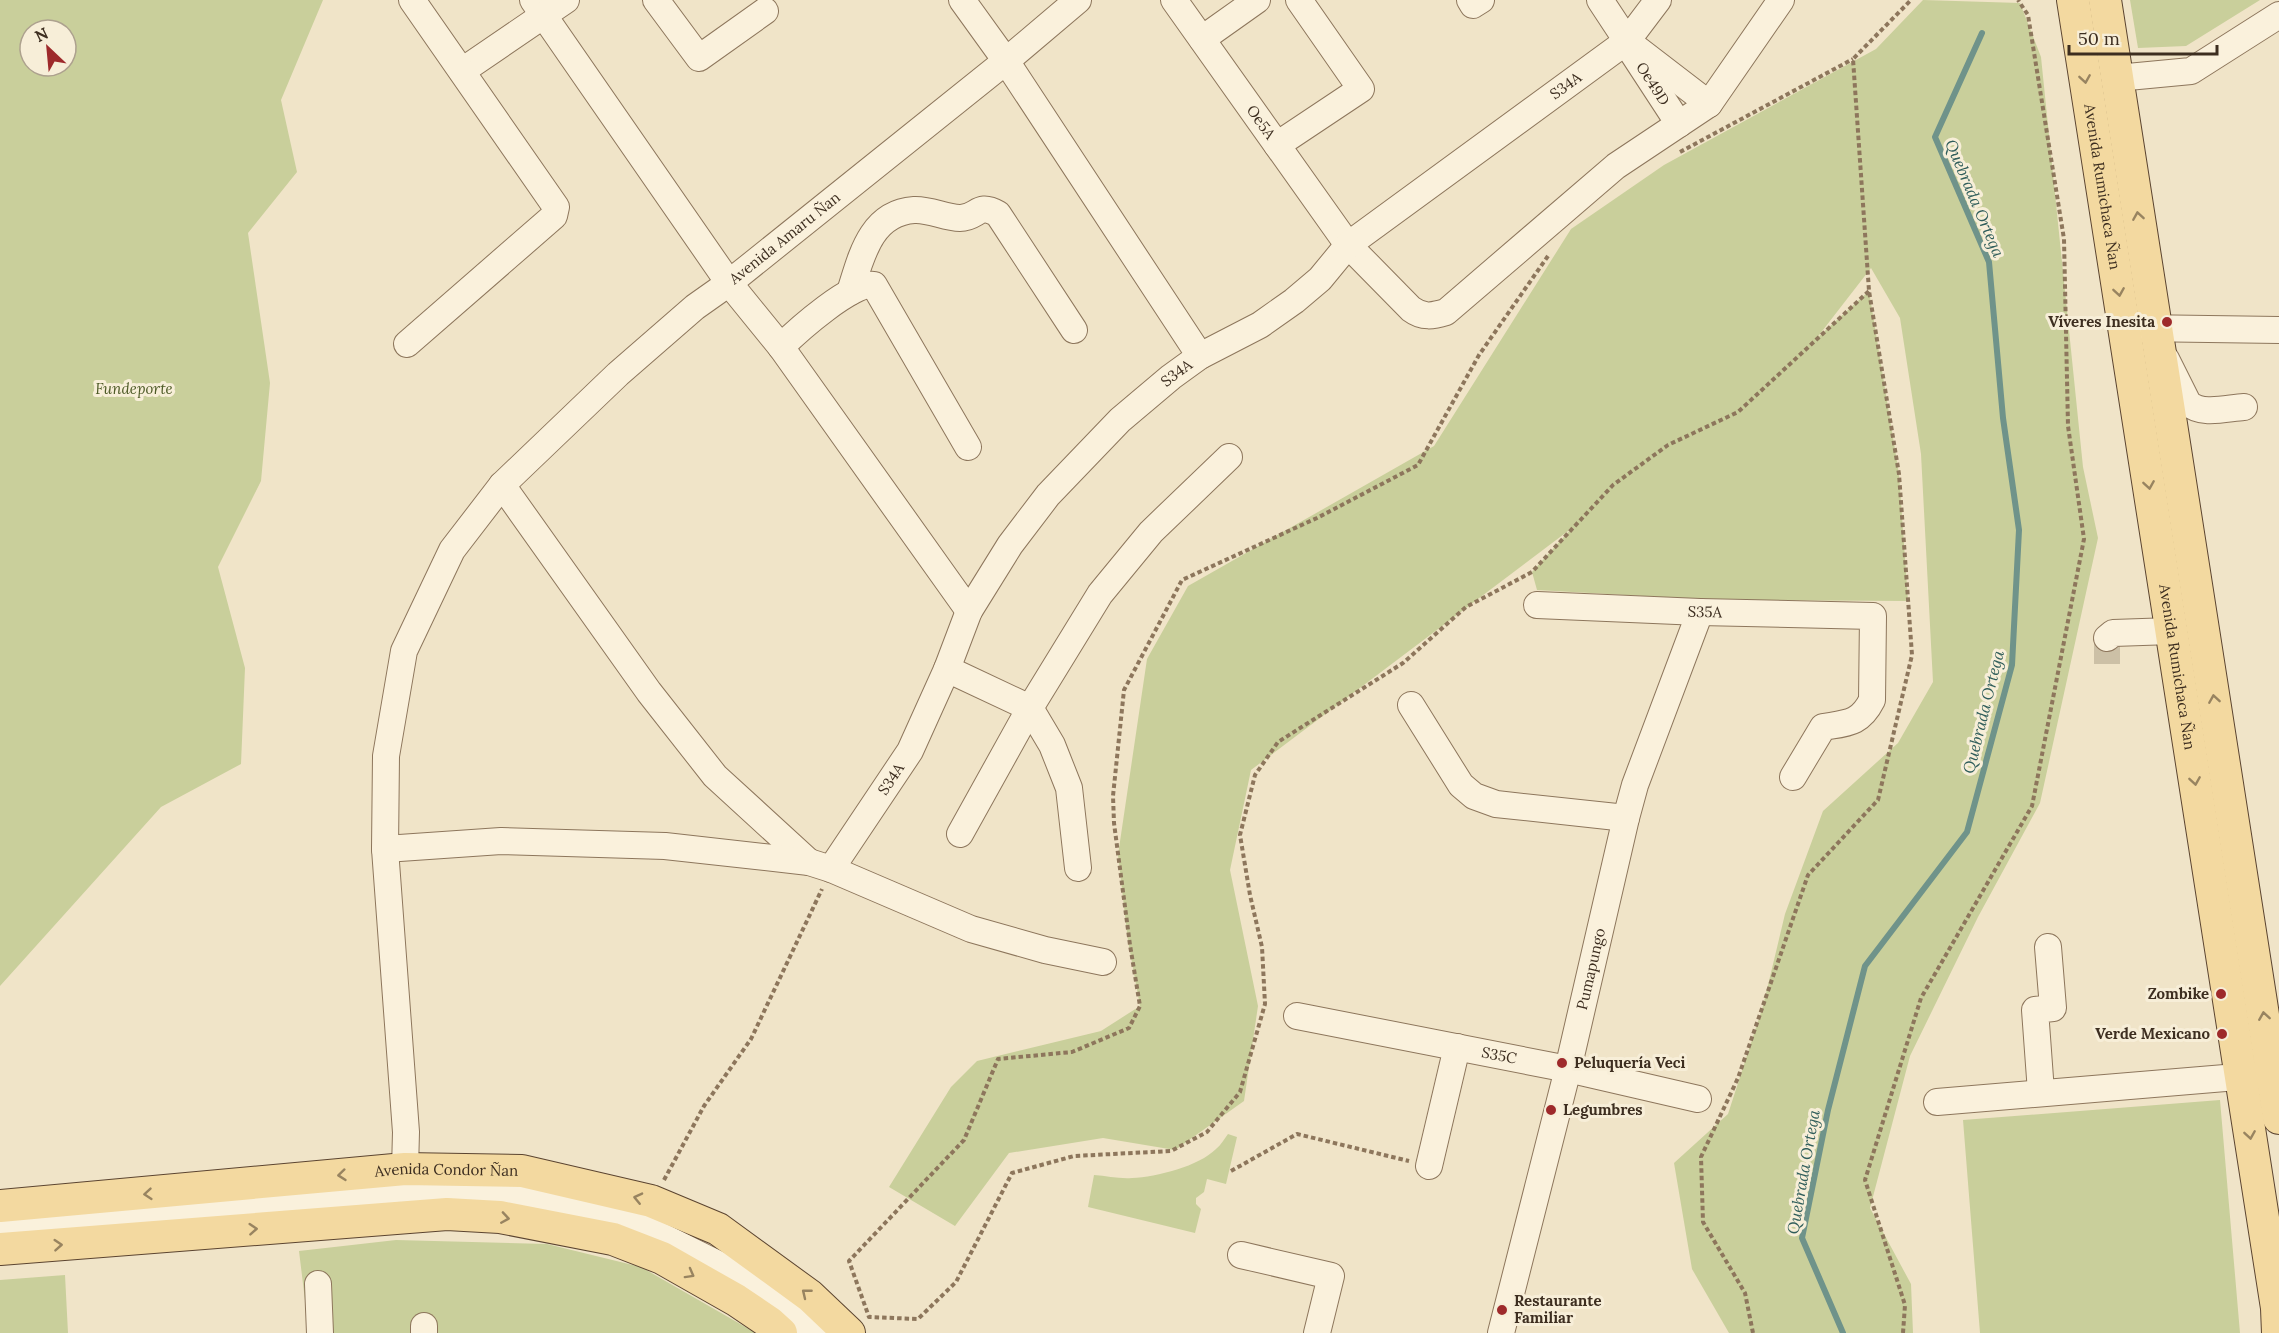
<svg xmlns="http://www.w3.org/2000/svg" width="2279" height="1333" viewBox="0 0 2279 1333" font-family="Lora,serif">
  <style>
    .green { fill: #c9cf9b; fill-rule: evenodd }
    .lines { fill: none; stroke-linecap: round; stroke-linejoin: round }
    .stream { stroke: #6f938a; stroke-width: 6 }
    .minor-tunnel { stroke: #ccc0a6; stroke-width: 26; stroke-dasharray: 26 13; stroke-linecap: butt }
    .minor-casing { stroke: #8d765c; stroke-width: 28 }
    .major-casing { stroke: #5b4430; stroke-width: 34 }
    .path { stroke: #8d765c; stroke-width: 4; stroke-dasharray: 4.5 3; stroke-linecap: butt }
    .minor { stroke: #faf1dc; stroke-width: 26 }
    .major { stroke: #f3d9a0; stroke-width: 32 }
    .oneway { stroke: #988460 }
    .poi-dot { fill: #9e2a2b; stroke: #f7eed8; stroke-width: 2 }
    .labels { text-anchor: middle; stroke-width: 6; stroke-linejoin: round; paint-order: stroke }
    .street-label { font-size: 15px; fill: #3d2e20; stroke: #f7eed8 }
    .poi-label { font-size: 15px; font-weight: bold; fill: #3d2e20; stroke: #f7eed8; text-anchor: end }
    .park-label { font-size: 15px; font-style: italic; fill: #4d5a26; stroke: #f7eed8 }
    .water-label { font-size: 16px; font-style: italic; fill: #2f5d5a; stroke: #f7eed8 }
  </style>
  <rect width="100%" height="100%" fill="#f0e4c8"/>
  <!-- green -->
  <path class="green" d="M0,0H323L281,100L297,172L248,233L270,383L261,481L218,567L245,668L241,764L161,807L0,986ZM30,30H66V66H30Z
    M1923,0L2020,3L2041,57L2083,467L2098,538L2040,803L1978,917L1910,1056L1870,1208L1911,1284L1913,1333H1729L1692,1269L1674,1163L1728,1114L1763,1006L1785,914L1823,811L1898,743L1933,682L1921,454L1900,318L1871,268L1816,339L1869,291L1899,474L1908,601L1714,600L1537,590L1532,572L1572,528L1251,770L1230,870L1258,1006L1244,1101L1175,1150L1103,1138L1009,1153L955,1226L889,1187L951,1087L977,1061L1101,1031L1140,1006L1128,941L1118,855L1147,659L1188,586L1434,446L1571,229L1664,165L1876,49Z
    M2130,0H2260L2186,46L2138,48Z
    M2220,1100L2240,1333H1980L1963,1120Z
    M1228,1134L1237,1137L1226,1184L1207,1179L1204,1192L1196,1198V1204L1201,1209L1195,1233L1088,1207L1094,1175C1107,1176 1120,1179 1132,1178C1157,1177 1199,1166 1216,1149C1221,1145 1224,1139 1228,1134Z
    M396,1240L547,1244L641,1267L756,1333H309L299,1251Z
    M65,1275L68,1333H0V1280Z"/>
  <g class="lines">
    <!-- stream -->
    <path class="stream" d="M1843,1333L1802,1238L1828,1110L1865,966L1967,832L2012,665L2019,530L2003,418L1989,262L1935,137L1982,33"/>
    <!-- minor-tunnel -->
    <path class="minor-tunnel" d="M2107,638V665"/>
    <defs>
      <g id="minor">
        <path d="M533,0L729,283L781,347L969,611"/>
        <path d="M656,0L699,58L765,11"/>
        <path d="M962,0L1006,61L1200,356"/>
        <path id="s1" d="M1174,0L1348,245L1411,309C1423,318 1433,316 1446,312L1616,166L1709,104L1781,0"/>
        <path d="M1470,0L1473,5L1481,0"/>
        <path d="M1600,0L1627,41L1709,104"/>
        <path d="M1202,39L1257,0"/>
        <path id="s2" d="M1632,52L1679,124"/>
        <path d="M462,71L566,0"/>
        <path d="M2117,78L2191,71L2279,15"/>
        <path d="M1277,145L1361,89L1299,0"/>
        <path d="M850,292C861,258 870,213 914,210C930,209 945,218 960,218C978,218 977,202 998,214L1074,330"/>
        <path d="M2138,328L2279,330"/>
        <path d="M407,344L554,216L556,207L412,0"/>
        <path d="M781,347C797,331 853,281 874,285L968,447"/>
        <path d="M2166,359L2188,403C2202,416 2227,408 2244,407"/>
        <path d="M502,485L649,692L715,776L809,862"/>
        <path id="s3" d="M1537,605L1700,612L1873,616L1872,700C1860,724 1847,723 1823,727L1793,777"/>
        <path d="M2107,638L2113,633L2172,631"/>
        <path d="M947,669L1030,708L1052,745L1069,788L1078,868"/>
        <path d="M1411,705L1461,785L1474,796L1496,804L1626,818"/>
        <path d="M960,834L1030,708L1100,594L1151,532L1229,457"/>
        <path d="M385,849L501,841L665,846L809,862L831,869L971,929L1045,950L1103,962"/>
        <path id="s4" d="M831,869L910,751L947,669L969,611L1010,545L1048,495L1120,420L1171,377L1200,356L1260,325L1294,301L1320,279L1348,245L1627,41L1658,0"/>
        <path id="s5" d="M1297,1016L1568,1069L1698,1099"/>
        <path d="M2041,1092L2035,1010L2053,1008L2048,947"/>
        <path d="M1937,1102L2261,1075"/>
        <path d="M1429,1166L1457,1047"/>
        <path id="s6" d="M405,1169L406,1132L385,849L386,756L404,651L452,550L502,485L618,374L695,307L729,283L1006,61L1078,0"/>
        <path d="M0,1228L432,1194L519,1196L577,1208L641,1226L728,1269L800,1318L815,1333"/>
        <path d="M1241,1255L1331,1276L1317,1333"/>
        <path d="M318,1284L320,1333"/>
        <path d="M424,1326V1333"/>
        <path id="s7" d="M1501,1333L1568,1069L1626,818L1635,785L1700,612"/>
      </g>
      <g id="major">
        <path id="s8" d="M2073,0L2277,1308L2278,1333"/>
        <path d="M2105,0L2279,1118"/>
        <path id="s9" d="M0,1206L405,1169L522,1171L651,1201L718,1229L810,1296L849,1333"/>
        <path d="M0,1249L447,1214L500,1217L613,1239L662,1258L736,1300L770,1323L781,1333"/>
      </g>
    </defs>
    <!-- minor casing -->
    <use href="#minor" class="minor-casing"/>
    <!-- major casing -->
    <use href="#major" class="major-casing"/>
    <!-- path -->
    <path class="path" d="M1680,152L1853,59
      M1548,256L1479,355L1418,465L1317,518L1182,580L1124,690L1113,796L1114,823L1130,945L1140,1006L1129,1028L1072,1052L998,1059L964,1140L849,1261L869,1317L918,1319L956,1282L1012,1173L1074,1156L1171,1151L1207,1132L1240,1092L1265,1004L1262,947L1250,895L1240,835L1255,775L1278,742L1403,663L1466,607L1532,572L1613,485L1668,445L1738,412L1869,291
      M1231,1171L1297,1134L1409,1161
      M664,1180L704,1106L751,1039L822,889
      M1753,1333L1745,1293L1703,1222L1701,1157L1738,1078L1808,875L1878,800L1912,655L1899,474L1869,291L1853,59L1911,0
      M1903,1333L1905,1305L1865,1180L1921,998L2032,806L2084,539L2068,426L2064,239L2028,15L2018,0"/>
    <!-- minor -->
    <use href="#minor" class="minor"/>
    <!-- major -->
    <use href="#major" class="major"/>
  </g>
  <!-- one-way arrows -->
  <defs><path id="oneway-chevron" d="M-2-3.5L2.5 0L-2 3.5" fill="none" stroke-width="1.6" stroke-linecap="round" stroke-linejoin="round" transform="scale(1.5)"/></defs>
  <g class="oneway">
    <use href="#oneway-chevron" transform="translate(2085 79) rotate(81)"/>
    <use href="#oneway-chevron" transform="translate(2138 216) rotate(-99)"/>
    <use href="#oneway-chevron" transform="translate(2119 292) rotate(81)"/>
    <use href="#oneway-chevron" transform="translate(2149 485) rotate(81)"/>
    <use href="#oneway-chevron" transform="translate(2214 699) rotate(-99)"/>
    <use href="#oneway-chevron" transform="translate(2195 781) rotate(81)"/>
    <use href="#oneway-chevron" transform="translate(2264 1016) rotate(-99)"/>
    <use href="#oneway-chevron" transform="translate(2250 1135) rotate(81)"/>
    <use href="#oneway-chevron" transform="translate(342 1175) rotate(174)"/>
    <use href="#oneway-chevron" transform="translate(148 1194) rotate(175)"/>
    <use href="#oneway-chevron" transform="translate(638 1198) rotate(-167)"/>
    <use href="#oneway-chevron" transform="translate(505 1218) rotate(9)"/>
    <use href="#oneway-chevron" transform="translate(253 1229) rotate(-4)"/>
    <use href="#oneway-chevron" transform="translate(58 1245) rotate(-4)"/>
    <use href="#oneway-chevron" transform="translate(690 1274) rotate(29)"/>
    <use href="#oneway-chevron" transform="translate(806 1293) rotate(-141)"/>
  </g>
  <!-- markers -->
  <g class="poi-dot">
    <circle cx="2167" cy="322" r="6"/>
    <circle cx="2221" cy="994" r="6"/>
    <circle cx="2222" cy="1034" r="6"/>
    <circle cx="1562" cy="1063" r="6"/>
    <circle cx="1551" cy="1110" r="6"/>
    <circle cx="1502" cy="1310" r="6"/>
  </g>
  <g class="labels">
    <!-- street labels -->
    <g class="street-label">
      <text dy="5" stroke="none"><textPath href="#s2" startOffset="38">Oe49D</textPath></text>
      <text dy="5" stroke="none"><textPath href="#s4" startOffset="1098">S34A</textPath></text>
      <text dy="5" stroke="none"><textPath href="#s1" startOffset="150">Oe5A</textPath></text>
      <text dy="5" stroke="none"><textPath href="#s8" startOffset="189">Avenida Rumichaca Ñan</textPath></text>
      <text dy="5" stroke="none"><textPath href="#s6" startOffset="1090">Avenida Amaru Ñan</textPath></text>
      <text dy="5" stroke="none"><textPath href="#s4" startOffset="612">S34A</textPath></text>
      <text dy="5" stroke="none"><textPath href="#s3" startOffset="168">S35A</textPath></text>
      <text dy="5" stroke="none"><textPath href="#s8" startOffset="675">Avenida Rumichaca Ñan</textPath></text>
      <text dy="5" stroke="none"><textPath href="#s4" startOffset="108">S34A</textPath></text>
      <text dy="5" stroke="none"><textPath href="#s7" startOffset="375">Pumapungo</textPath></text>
      <text dy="5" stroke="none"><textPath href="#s5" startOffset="206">S35C</textPath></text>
      <text dy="5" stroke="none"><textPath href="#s9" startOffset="448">Avenida Condor Ñan</textPath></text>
    </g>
    <!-- poi labels -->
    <g class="poi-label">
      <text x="2155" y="327">Víveres Inesita</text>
      <text x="2209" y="999">Zombike</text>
      <text x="2210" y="1039">Verde Mexicano</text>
      <text x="1574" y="1068" text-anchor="start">Peluquería Veci</text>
      <text x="1563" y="1115" text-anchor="start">Legumbres</text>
      <text x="1514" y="1306" text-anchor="start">Restaurante<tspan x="1514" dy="17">Familiar</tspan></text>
    </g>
    <!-- park labels -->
    <g class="park-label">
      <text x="134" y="394">Fundeporte</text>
    </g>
    <!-- water labels -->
    <g class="water-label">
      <text transform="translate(1975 198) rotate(67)" y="6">Quebrada Ortega</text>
      <text transform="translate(1983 712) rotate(-76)" y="6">Quebrada Ortega</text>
      <text transform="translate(1803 1172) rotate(-80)" y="6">Quebrada Ortega</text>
    </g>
  </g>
  <!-- north arrow -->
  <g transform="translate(48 48) rotate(334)"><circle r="28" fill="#f7eed8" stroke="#ada18e" stroke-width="1.5"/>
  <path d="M0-4.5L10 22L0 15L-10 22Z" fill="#9e2a2b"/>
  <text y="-9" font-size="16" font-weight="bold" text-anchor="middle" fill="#3d2e20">N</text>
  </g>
  <!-- scale -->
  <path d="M2069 45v9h148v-9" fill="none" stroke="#3d2e20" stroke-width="3"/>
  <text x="2078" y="45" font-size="18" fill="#3d2e20" stroke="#f7eed8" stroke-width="4.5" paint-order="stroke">50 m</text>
</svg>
